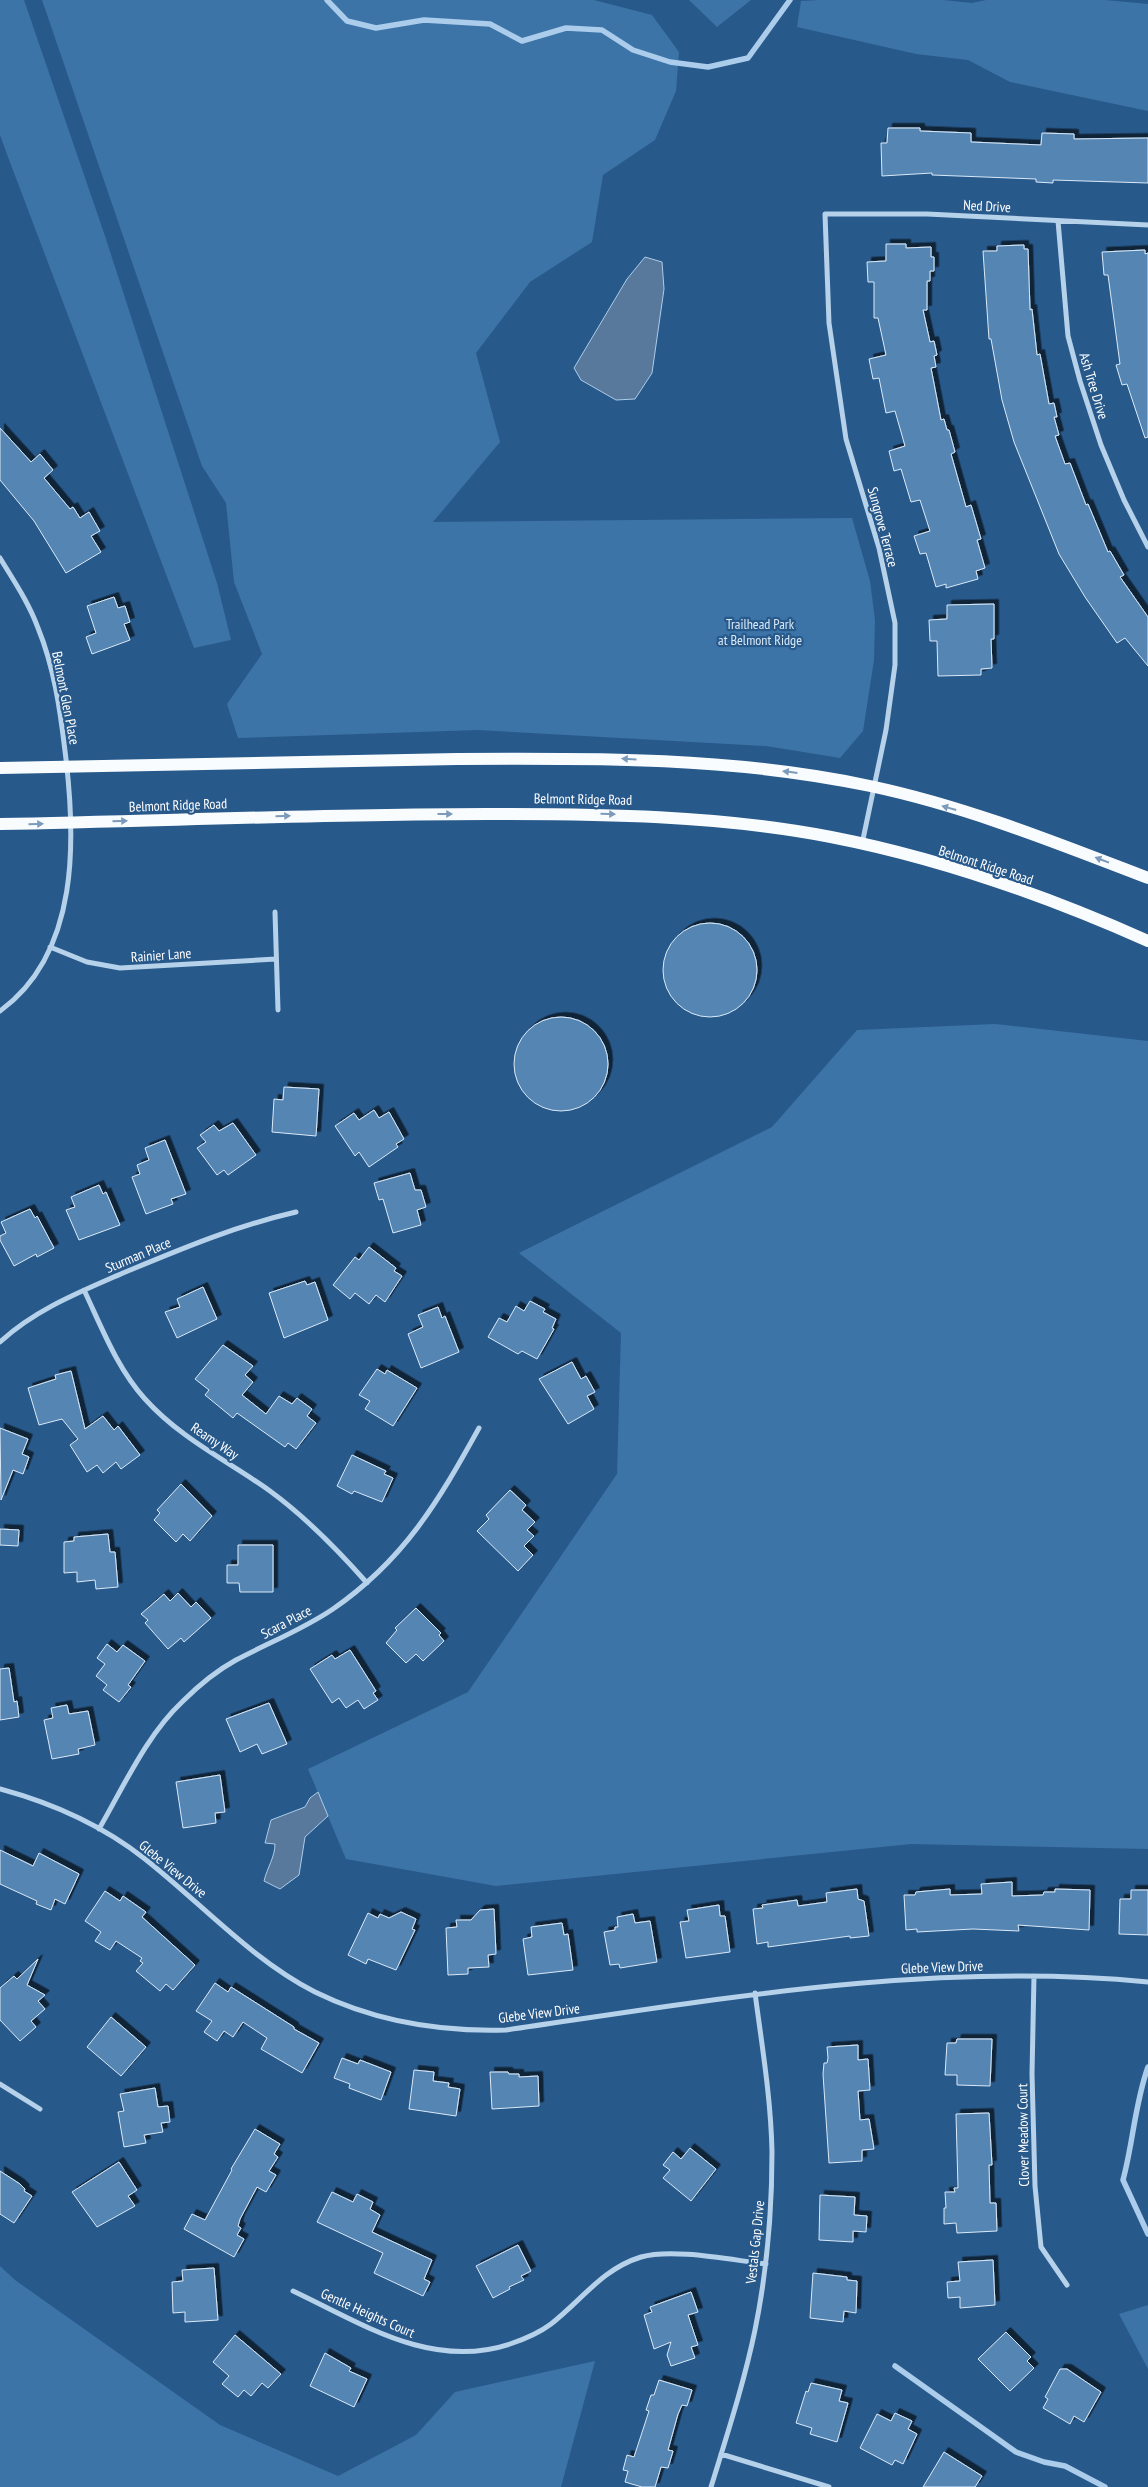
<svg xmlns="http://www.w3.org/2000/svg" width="1148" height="2487" viewBox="0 0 1148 2487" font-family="'PT Sans Narrow',sans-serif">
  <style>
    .green { fill: #3c74a8 }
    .water { fill: #58799c; stroke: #abccea }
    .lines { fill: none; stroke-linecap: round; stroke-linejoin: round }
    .stream { stroke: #abccea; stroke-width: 5.5 }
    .building { fill: #5485b3; stroke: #dae9f8; filter: url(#shadow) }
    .street { stroke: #b6d1ea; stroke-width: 5 }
    .primary { stroke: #f9fcfe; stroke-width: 12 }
    .oneway { fill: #7c9ab9 }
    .labels { text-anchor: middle; stroke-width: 4.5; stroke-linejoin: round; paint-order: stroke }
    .street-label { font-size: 14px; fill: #fff; stroke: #28598b }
    .park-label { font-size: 14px; fill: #dae9f8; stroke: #28598b }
  </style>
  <defs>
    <filter id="shadow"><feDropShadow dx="4.5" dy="-4.5" stdDeviation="0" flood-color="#0009"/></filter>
  </defs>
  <rect width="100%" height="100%" fill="#28598b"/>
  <!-- green -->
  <path class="green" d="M0,0H24L105,236L217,583L231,640L194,648L8,157L0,135Z
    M42,0H594L652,15L679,52L676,91L655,140L603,175L592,242L530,282L476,353L500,442L433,522L852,518L870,581L875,620L874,660L863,731L840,758L766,746L478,730L238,738L227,704L262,654L234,582L226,503L202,466Z
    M689,0H751L717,27Z
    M819,0H943L972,3L986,0H1105L1148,4V111L1010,82L968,60L916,54L797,27L801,1Z
    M995,1024L1148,1041V1849L911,1844L496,1886L346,1859L308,1769L468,1692L617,1474L621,1333L519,1253L772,1127L857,1030Z
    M0,2266L15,2280L220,2425L338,2476L416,2435L455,2392L595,2361L561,2487H0Z
    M1148,2305V2369L1119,2314Z"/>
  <!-- water -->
  <path class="water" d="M645,257L662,262L664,289L652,373L635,399L616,400L581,380L574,368L627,279Z
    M318,1792L328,1816L305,1837L299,1875L280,1889L264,1881C267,1868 275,1857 275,1844L265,1843L271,1820L305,1807L310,1798Z"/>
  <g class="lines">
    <!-- stream -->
    <path class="stream" d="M327,0L347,21L376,28L424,20L490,24L522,41L566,28L602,30L633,50L670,62L708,67L748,58L790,0
      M1148,2067C1135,2103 1133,2143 1123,2180L1148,2234
      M895,2366L1016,2452L1044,2462L1065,2466L1105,2487"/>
  </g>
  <!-- building -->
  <path class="building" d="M888,128H920V131L971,133V142L1041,145L1042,133L1074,134V139L1148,138V183L1053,180V183L1036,182V179L932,175V173L882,176L881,143H887Z
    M886,244H906V248L931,247V257H934V271H930V281H927V310H923L930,342L934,341L937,355L934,356L936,367L931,368L941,420L944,419L947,430H949L955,452L951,454L966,507L971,505L981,539L977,540L985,568L976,571L978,579L946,588V584L936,587L926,553L920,554L914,536L930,531L920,500L911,502L901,469L894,471L889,451L905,446L895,411L886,413L879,378L873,379L869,359L886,355L878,318H874V282H868L867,262L886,261Z
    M1024,245V249H1028L1030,310L1032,309L1037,355L1040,354L1049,404L1054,403L1057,417H1054L1059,435L1055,436L1065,464L1070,463L1086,505L1088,504L1108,552L1110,551L1124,575L1120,577L1148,617V666L1125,638L1117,643L1085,597L1059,554L1014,442L1002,400L991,339H989L983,251H997V246Z
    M1145,250V254L1148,253V437L1145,438L1127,384L1122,385L1116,365L1120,364L1108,275H1104L1102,252Z
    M0,428L31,462L40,454L53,470L44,478L70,509L73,507L80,518L89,512L100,531L91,536L101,552L66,573L34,521L0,480Z
    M114,597L118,608L125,606L130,622L124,624L130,640L92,654L86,637L96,633L87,606Z
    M994,604V639H991L992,668L981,669V675L938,676L937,641H930L929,620L947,619V605Z
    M663 970a47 47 0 1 1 94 0a47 47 0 1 1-94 0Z
    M514 1064a47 47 0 1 1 94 0a47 47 0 1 1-94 0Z
    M284,1087L319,1089L316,1136L272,1132L274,1099L283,1100Z
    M374,1110L379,1118L389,1112L404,1139L396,1144L398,1147L369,1167L359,1152L355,1156L335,1126L354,1113L359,1120Z
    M233,1123L256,1155L228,1175L224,1170L217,1175L197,1148L206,1142L200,1135L214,1125L219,1131Z
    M165,1140L186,1194L171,1199L173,1204L146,1214L132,1177L140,1174L137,1165L149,1160L145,1148Z
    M410,1173L415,1190H421L426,1207L417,1210L421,1225L393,1233L383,1199L379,1200L374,1183Z
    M99,1185L103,1194L106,1192L120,1225L79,1240L66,1210L75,1207L71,1197Z
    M30,1209L35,1218L37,1216L54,1248L37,1257L36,1254L14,1266L0,1240V1236L6,1233L1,1222Z
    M369,1247L396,1268L394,1271L402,1276L385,1302L376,1295L369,1304L355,1293L350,1299L333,1285L355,1257L359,1260Z
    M305,1281L307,1285L315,1282L328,1320L284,1338L269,1293Z
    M203,1287L217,1319L177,1338L165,1312L180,1307L177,1299Z
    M530,1301L545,1309L543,1312L556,1319L552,1328L554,1329L537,1359L522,1351L518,1354L488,1337L499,1318L507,1322L516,1306L524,1311Z
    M438,1307L442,1318L445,1316L459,1352L421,1368L408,1334L423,1327L418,1315Z
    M223,1345L253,1366L245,1375L253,1382L242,1395L266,1414L279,1396L292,1404L297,1398L312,1409L307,1416L316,1423L296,1449L288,1443L285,1447L237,1413L233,1418L205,1395L209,1390L195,1379Z
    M572,1362L581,1379L586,1376L595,1392L587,1396L594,1409L568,1424L539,1379Z
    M377,1369L385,1374L387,1370L417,1388L393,1426L365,1409L370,1401L359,1395Z
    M71,1371L85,1429L103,1416L114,1430L118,1426L140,1455L121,1469L116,1462L103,1473L97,1465L87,1472L70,1445L78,1439L62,1419L39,1425L28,1388L56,1379L55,1375Z
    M0,1428L28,1439L22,1454L29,1457L23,1474L13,1470L1,1500Z
    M352,1455L386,1471L384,1474L393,1478L382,1502L354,1491L352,1494L337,1486Z
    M181,1484L212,1516L190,1541L183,1534L176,1542L154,1520L160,1513L157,1510Z
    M510,1490L526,1505L522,1510L535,1522L527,1530L534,1536L524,1546L533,1555L518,1571L477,1531L489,1519L486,1515Z
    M0,1529L19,1530L18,1546L0,1545Z
    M108,1534L110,1552H115L118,1587L96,1589L95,1580L77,1582V1572L64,1573V1542L74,1541V1537Z
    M238,1545H273V1592H240L239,1583H227V1565H238Z
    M178,1593L191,1607L196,1602L211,1618L184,1642L181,1638L168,1649L145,1623L148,1620L141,1614L164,1594L170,1601Z
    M416,1608L441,1633L439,1635L444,1641L423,1661L416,1654L406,1663L386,1643L397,1630L395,1628Z
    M107,1644L117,1652L123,1645L145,1661L128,1685L131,1687L119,1702L103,1690L107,1685L96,1676L105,1664L97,1658Z
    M350,1650L376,1691L373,1693L378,1700L364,1709L358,1700L346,1708L339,1698L332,1703L310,1669L332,1655L335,1659Z
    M9,1668L14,1702L17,1701L19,1717L0,1720V1669Z
    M269,1703L287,1744L262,1754L257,1744L240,1752L226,1719Z
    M67,1705L69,1714L88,1711L95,1745L78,1749L79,1754L52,1759L44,1720L53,1718L51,1708Z
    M220,1775L225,1812L215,1813L216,1823L183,1828L176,1782Z
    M0,1850L33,1866L39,1853L79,1874L65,1904L55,1899L51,1910L36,1904L37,1901L0,1884Z
    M1012,1882V1896L1043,1895L1044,1892H1055V1889L1090,1890L1089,1930L1018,1925L1019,1931L973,1929L917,1932V1929L906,1930L904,1895H915L916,1892L950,1889V1895L982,1894L981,1884Z
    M857,1889L858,1899L864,1901L869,1936L850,1938V1936L768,1947V1942L757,1944L753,1909L763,1908L762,1905L797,1900L798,1906L827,1902L826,1893Z
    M1131,1890H1148V1935L1119,1934L1120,1899H1131Z
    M105,1891L120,1901L123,1896L146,1912L142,1917L195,1965L173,1990L166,1984L160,1991L136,1971L143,1963L140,1961L142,1958L116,1941L110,1950L95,1941L101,1932L85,1921Z
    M719,1905L720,1916H725L730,1952L686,1958L680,1922L689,1921L687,1910Z
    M494,1909L496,1954L488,1955L489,1967L468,1968V1974L448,1975L446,1928L457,1927L456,1920H471L480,1910Z
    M401,1912L416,1919L412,1929L415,1930L396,1970L368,1959L366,1964L348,1955L368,1913L378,1918L380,1914L389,1918Z
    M633,1914L635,1923L650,1921L657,1962L620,1968L619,1964L610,1965L604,1932L615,1930V1927H618L617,1917Z
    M562,1923L564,1935L568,1934L573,1970L528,1975L523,1939L532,1937L531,1927Z
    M38,1959L27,1985L45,1995L38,2001L45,2009L31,2021L36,2027L20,2041L0,2020V1988L14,1976L17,1979Z
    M215,1983L228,1992L231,1987L294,2027V2029L319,2043L302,2073L261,2049L267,2038L243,2022L233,2037L224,2031L217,2041L204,2032L212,2021L196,2011Z
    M111,2017L146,2047L121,2076L87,2047Z
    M957,2039H992L990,2086L957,2085V2075H945L947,2043H956Z
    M858,2045V2060L868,2059L870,2090L858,2091L860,2120L869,2119L874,2149L862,2150V2161L829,2163L823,2074L824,2063H827L828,2058L827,2047Z
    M342,2058L358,2064L360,2060L391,2072L381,2100L349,2088L350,2084L334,2078Z
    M414,2070L434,2072L433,2081L449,2083L448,2087L460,2089L456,2116L409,2109Z
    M490,2072H508L509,2074H519V2077L538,2076L539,2106L492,2109Z
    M155,2088L158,2107L168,2106L170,2122L161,2123L163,2132L144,2135L146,2143L124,2147L118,2112L124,2111L120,2094Z
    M989,2113L992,2165H989L990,2203H996L997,2231L957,2233L956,2223L944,2224V2208H946L945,2192H955L954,2188H958L956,2114Z
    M255,2129L280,2144L274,2154L278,2157L269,2171L276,2175L266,2192L257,2187L240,2219L238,2226L241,2228L237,2235L244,2239L234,2257L184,2229L192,2214L205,2220L232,2170L231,2169Z
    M690,2148L716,2169L691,2201L663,2178L670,2170L663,2165L673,2152L681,2159Z
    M119,2162L137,2190L128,2196L135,2206L97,2227L72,2192Z
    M0,2171L20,2184L25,2189L24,2191L32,2196L14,2223L0,2214Z
    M332,2192L353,2202L357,2194L373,2202L370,2209L380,2215L372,2232L432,2260L424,2279L430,2282L423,2296L374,2273L383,2253L317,2222Z
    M820,2195L855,2197L854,2215L867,2216L866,2232L853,2231V2242L819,2240Z
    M518,2245L531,2271L521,2276L524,2280L509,2287L510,2289L493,2298L476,2266Z
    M993,2260L995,2305L960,2308V2297L948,2298L947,2282L960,2281L958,2262Z
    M214,2268L218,2320L185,2322V2312L173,2313L172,2282L183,2281L182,2270Z
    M813,2273L847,2277V2280L857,2281L856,2313L844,2311L843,2322L810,2318Z
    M691,2292L698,2312L688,2315L698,2345L691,2347L695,2358L671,2366L667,2355L671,2342L654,2349L644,2315L652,2312L650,2307Z
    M1006,2332L1031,2357L1027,2361L1034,2368L1010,2391L978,2359Z
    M235,2335L281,2374L268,2388L262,2383L251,2396L244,2390L238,2397L222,2384L229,2376L213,2362Z
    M325,2353L351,2368L349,2371L367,2379L354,2407L310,2386Z
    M1060,2369H1067L1101,2392L1084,2422L1074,2416L1070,2424L1043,2408L1048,2399L1045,2397Z
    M659,2380L692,2390L687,2406L682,2405L678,2414L668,2450L673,2451L668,2468L661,2467L655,2487H642L625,2482L628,2471L623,2470L627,2455L634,2457L649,2411L646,2410L651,2395H654Z
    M811,2383L842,2390L839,2401L848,2403L837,2442L810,2434L812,2428L796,2423L806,2391L808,2392Z
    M895,2413L912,2421L908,2429L917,2434L903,2464L895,2460L892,2465L860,2448L877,2414L891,2421Z
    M944,2452L982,2476L975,2487H923Z"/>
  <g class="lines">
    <!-- street -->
    <path class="street" d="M1058,221L1068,336L1080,381L1101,445L1124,500L1148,547
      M0,558C14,581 29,603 38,628C54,667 60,709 65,751C76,838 80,953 0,1011
      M862,844L886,730L895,665V623L879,548L846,439L829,323L825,214H927L1148,225
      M275,912L278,1010
      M50,947L87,962L120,968L276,959
      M84,1290C102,1328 117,1368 145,1399C181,1439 228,1461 270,1491C307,1518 337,1549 367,1583
      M0,1342C36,1309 80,1292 123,1273C181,1249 235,1226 296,1212
      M0,1789C52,1803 103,1826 145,1859C201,1903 252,1960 315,1992C376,2022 439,2032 506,2030C719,1999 932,1961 1148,1982
      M99,1829C124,1786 146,1736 182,1702C198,1686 216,1671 236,1660C268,1643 302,1630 333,1609C404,1560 438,1502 479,1428
      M1034,1976L1032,2074L1035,2186L1041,2247L1067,2285
      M0,2084L40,2109
      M293,2291C363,2324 431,2370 510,2344C525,2339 539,2333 551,2324C582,2300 602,2269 641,2257C673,2248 731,2260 766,2264
      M721,2454L829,2487
      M711,2487C727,2435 744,2383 755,2330C767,2271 772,2211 772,2152C771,2099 762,2046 755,1993"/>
    <!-- primary -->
    <path class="primary" d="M0,768C152,765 304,761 457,759C595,758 734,757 870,786C965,806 1057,843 1148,878
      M0,824C162,821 324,814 487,814C602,814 717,815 831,837C939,858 1047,896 1148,941"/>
  </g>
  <!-- one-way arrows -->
  <defs><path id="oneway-solid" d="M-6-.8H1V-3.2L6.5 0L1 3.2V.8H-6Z" transform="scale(1.25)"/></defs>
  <g class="oneway">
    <use href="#oneway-solid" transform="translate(629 759) rotate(-177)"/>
    <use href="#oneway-solid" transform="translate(790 772) rotate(-173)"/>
    <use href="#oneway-solid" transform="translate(949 808) rotate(-164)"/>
    <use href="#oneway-solid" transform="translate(445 814)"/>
    <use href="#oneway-solid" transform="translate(608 814) rotate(1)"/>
    <use href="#oneway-solid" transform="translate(283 816) rotate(-2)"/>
    <use href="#oneway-solid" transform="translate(120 821) rotate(-2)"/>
    <use href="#oneway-solid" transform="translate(36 824) rotate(-1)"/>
    <use href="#oneway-solid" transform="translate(1102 860) rotate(-159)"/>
  </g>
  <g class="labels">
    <!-- street labels -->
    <g class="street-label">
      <text transform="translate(987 206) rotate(3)" y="5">Ned Drive</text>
      <text transform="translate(1094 386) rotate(73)" y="5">Ash Tree Drive</text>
      <text transform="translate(883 527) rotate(75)" y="5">Sungrove Terrace</text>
      <text transform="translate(66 698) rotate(79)" y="5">Belmont Glen Place</text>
      <text transform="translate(583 799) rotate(1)" y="5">Belmont Ridge Road</text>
      <text transform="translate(178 805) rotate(-2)" y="5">Belmont Ridge Road</text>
      <text transform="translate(986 865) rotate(18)" y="5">Belmont Ridge Road</text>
      <text transform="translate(161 955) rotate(-4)" y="5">Rainier Lane</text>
      <text transform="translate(138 1255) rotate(-23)" y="5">Sturman Place</text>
      <text transform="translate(215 1441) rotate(34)" y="5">Reamy Way</text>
      <text transform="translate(286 1622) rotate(-28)" y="5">Scara Place</text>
      <text transform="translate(173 1869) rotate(39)" y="5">Glebe View Drive</text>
      <text transform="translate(942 1967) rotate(-2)" y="5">Glebe View Drive</text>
      <text transform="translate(539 2013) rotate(-7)" y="5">Glebe View Drive</text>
      <text transform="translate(1023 2135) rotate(-91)" y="5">Clover Meadow Court</text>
      <text transform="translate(755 2242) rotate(-84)" y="5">Vestals Gap Drive</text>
      <text transform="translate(368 2313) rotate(24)" y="5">Gentle Heights Court</text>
    </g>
    <!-- park labels -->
    <g class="park-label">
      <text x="760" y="629">Trailhead Park<tspan x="760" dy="16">at Belmont Ridge</tspan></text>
    </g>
  </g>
</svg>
